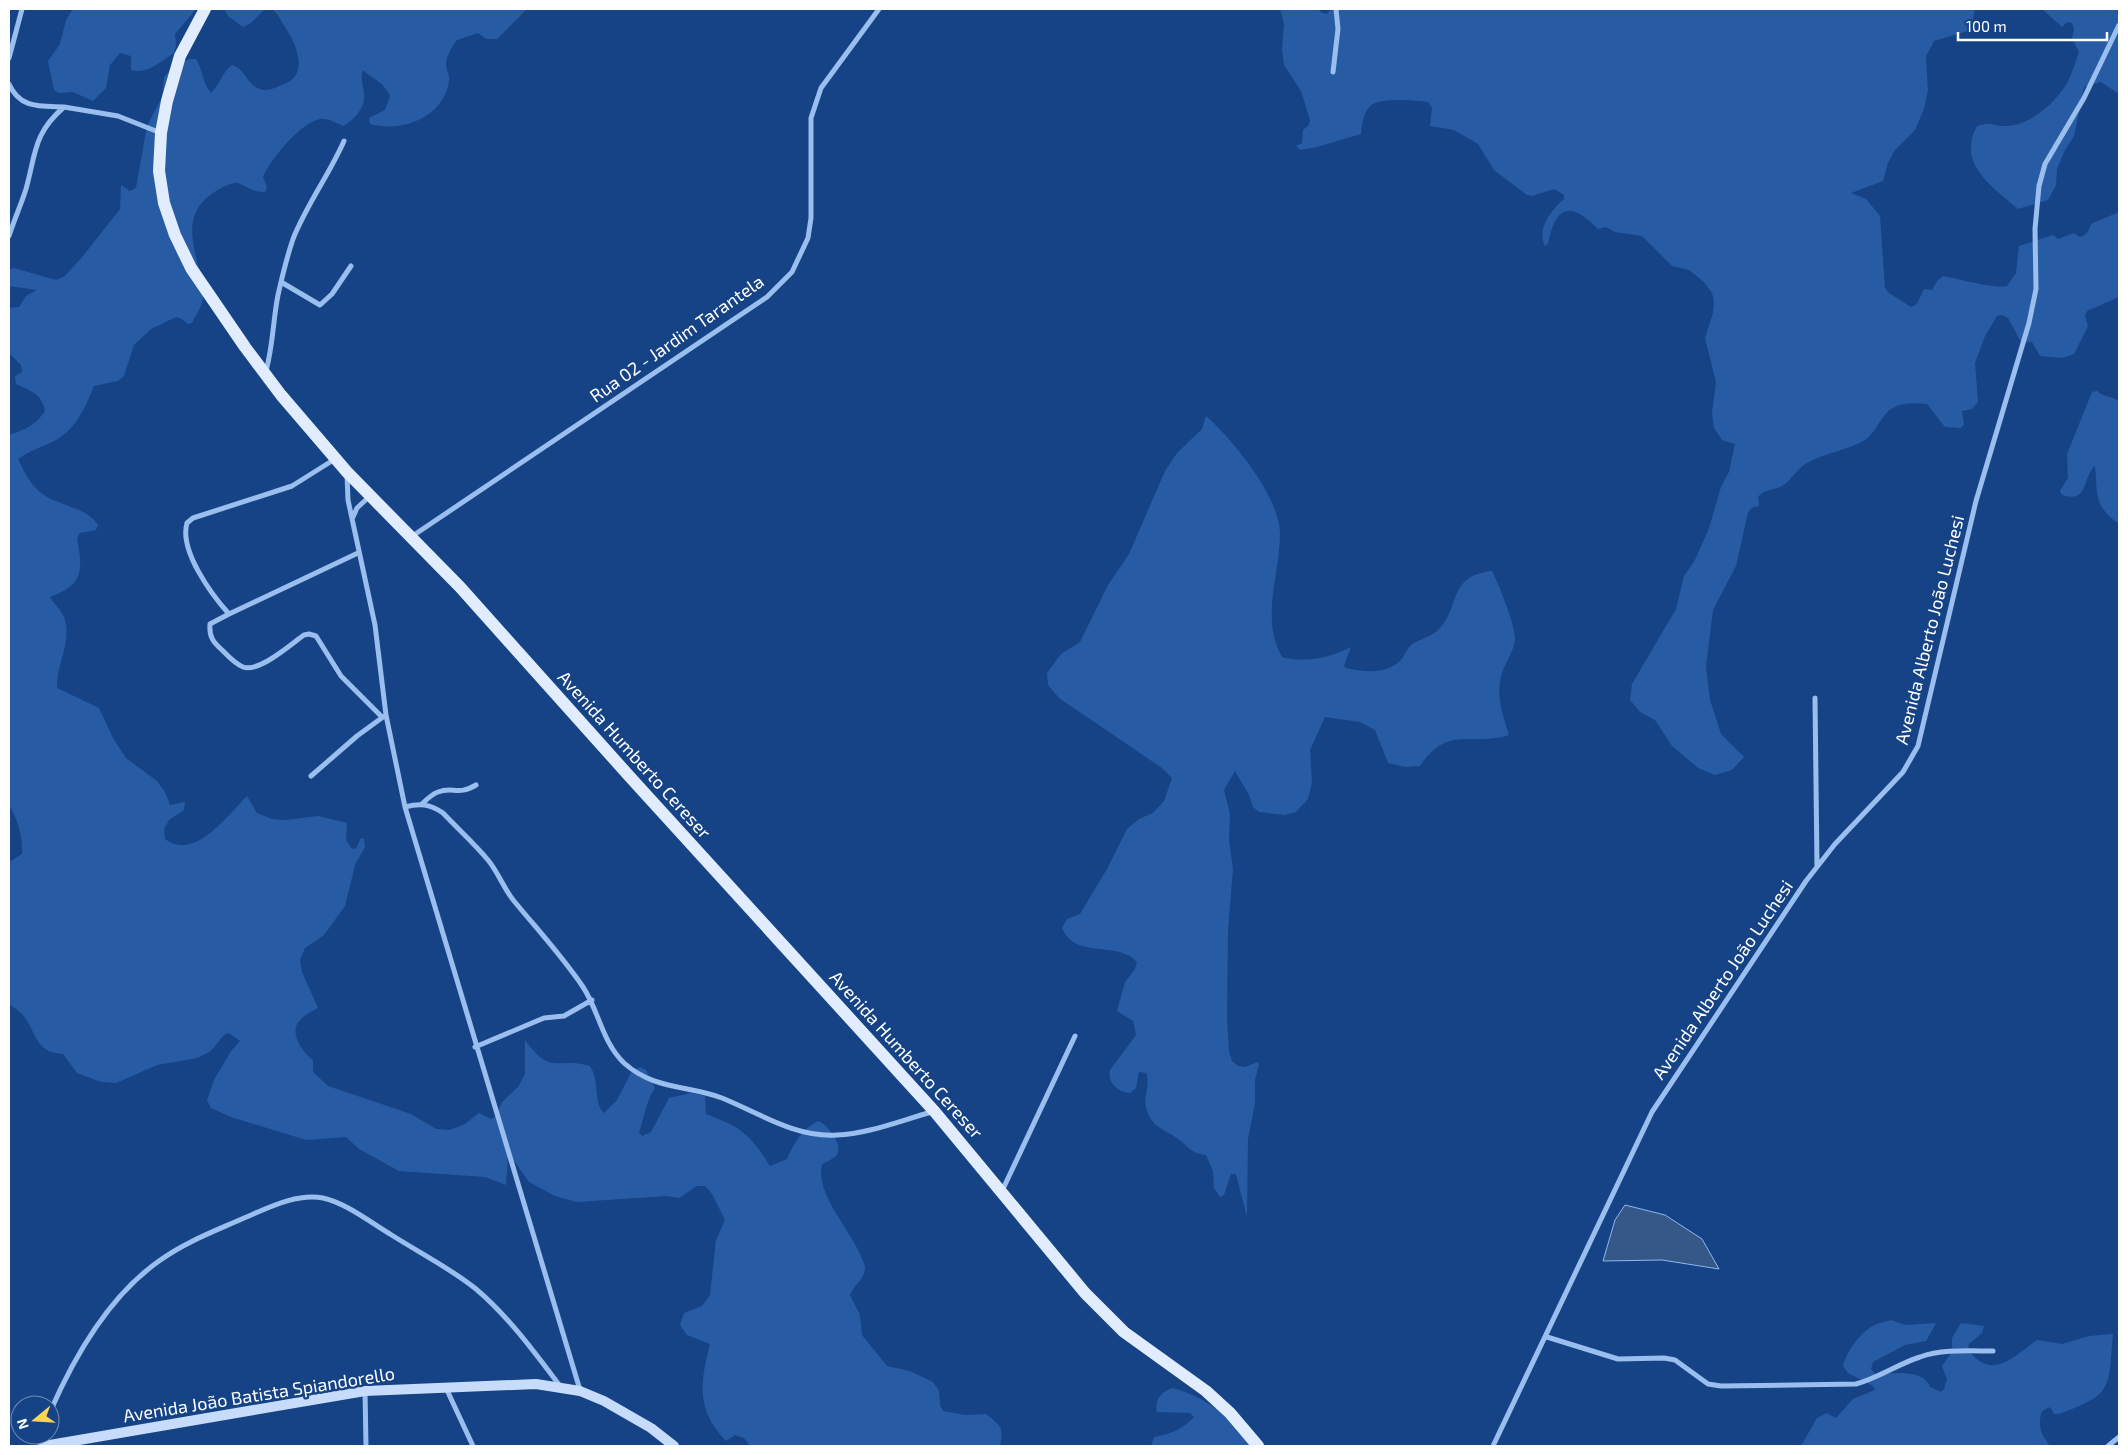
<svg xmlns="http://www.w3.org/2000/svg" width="2128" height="1455" viewBox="0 0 2128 1455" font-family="'Exo 2',sans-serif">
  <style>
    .green { fill: #275ca5 }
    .water { fill: #355889; stroke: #8cb8f1 }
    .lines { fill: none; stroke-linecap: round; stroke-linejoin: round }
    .street { stroke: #9abeee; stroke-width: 5 }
    .secondary { stroke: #c7dcfa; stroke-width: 10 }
    .primary { stroke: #e1ecff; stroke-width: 12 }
    .labels { text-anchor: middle; stroke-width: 4.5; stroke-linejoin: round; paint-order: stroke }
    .street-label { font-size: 18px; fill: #fff; stroke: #154386 }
  </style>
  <rect width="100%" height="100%" fill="#154386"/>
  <!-- green -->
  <path class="green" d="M73,9H196L175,34L176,46L174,53C161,61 147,75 131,70V56L120,53L110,65L106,88L93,101L73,92L59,93L54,90L48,61L60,44L66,20Z
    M224,9H265L251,23L243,27L228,16Z
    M272,9H527L497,39H486L478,33L457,40C452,47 446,56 446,65C446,70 450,75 449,80C445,117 402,133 370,124L369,118L385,110L390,96C383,81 375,81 363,70C359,79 365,88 364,98C364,109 352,122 343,126C336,123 328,118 320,119C301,122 270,160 263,177L267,187L265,192C251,193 241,181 234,183C226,185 217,190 210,195C175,222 202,260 203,295C204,303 196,315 192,323L188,324L182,319L176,317L151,329L134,345L124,376L118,381L94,386C86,406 76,429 56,440C43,447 30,450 18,459C24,471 29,483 40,492C56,506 86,506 98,525L96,530L80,533L77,538C83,570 84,585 50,597C54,604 61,610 64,617C73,640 56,664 57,688L99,708L114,740L126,758L157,781L165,792L170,805L185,802L184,810L169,820L164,829L165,839C194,862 228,815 247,796L257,813L272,819L285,820L318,816L347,823L346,840L352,849L356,848L361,838L364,839L365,847L355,865L345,906L324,935L305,948L300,960L302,972L318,1008C312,1011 305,1015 301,1019C287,1031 303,1053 313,1060V1072L328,1086L411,1114L436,1129L450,1130L465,1124L479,1113L491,1119L495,1117L502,1102L518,1087L525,1074V1040C552,1077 556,1056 590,1066C600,1081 593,1103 604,1113L617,1100L632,1071L640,1067L646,1070L655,1088C646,1101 645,1116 639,1132L642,1136L651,1132L669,1098L691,1093L705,1096L706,1114C741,1127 750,1134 770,1166L787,1159C794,1143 802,1129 818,1121C827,1124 845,1145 836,1156C833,1159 826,1162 822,1164C815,1193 849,1228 860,1254C862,1259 865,1264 865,1269C864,1279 854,1285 850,1295L860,1315L862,1335L887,1366L910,1371L933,1382L939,1391L940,1405L943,1411L965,1415L986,1414C1001,1426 1004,1427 1000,1446H750L744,1438L735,1435L726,1441C696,1410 700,1383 710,1344L687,1335L680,1325L684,1313L702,1306L710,1295L716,1240L725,1220L712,1194L705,1186H697L679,1198L667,1196L577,1202L555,1196L529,1182L515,1162L508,1157L506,1185L485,1177L399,1171L359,1149L346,1137L306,1140L231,1117L211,1108L207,1100L214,1080L231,1051L240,1041L229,1033L224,1035L211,1051L197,1058L157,1065L116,1083L101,1082L77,1073L63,1054C34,1053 37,1031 22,1014C18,1010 13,1007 9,1004V862L22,854C23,837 18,820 9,805V435C24,430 36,425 45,411C42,394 31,391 16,384L15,376L22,372L21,365L9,353V308L19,307L26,296L37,290L9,286V270L14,268L56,280L65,276L83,256L120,209L121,185L130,191L136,188L147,126L162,97L164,77L172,68L189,59H196C203,70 202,83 211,93C220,85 222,72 232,65C246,69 248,88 263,90C269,91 277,87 282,85C310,76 297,45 285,27C281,21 278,13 272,9Z
    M1280,9H1318L1322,13L1327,14L1331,9H1975L1971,30L1934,41L1926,56L1928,90L1924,109L1915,130L1894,151L1888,163L1883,181L1851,193L1866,199L1880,216L1885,288L1889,293L1911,307L1917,304L1924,289L1932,290L1937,281L1943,276C1959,279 1994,289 2007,286L2016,273L2019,246L2053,235L2058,239L2074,233L2079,237C2087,236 2089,230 2091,224L2119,212V297L2087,311L2085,316L2088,326L2074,354L2062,358L2040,356L2032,342H2021L2008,318L2002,315L1997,316L1985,336L1975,363L1978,402L1972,409L1962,411L1964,424L1961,428L1945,427L1927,404C1916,403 1903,402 1893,408C1881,414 1877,432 1865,440C1848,450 1825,453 1807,463C1797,468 1790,482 1782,486C1773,491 1764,489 1758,497L1759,506L1751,508L1748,513L1736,566L1713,610L1706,667L1710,700L1721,734L1744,757L1732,770L1715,775L1698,768L1672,746L1655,720L1640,712L1630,700L1632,684L1676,609L1684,576L1695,560L1709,528L1721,487L1729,472L1735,444L1722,440L1714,428L1712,413L1716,382L1705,338L1713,313L1714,301L1712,293L1704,282L1689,270L1672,266L1642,236L1615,232L1606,227L1598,229C1570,201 1556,205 1548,244L1545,246C1536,228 1552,210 1564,199V195L1554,189L1532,196L1527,195L1494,170L1478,144L1454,130L1430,126L1432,108L1428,102C1416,100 1376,97 1369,107C1363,115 1362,124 1361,134L1317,147L1300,150L1296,146L1302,143L1303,130L1309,125L1310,120L1301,91L1284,65L1282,49L1284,24Z
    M2042,9H2119V94L2101,82L2084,87L2074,136L2064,152L2057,169L2056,185L2048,200L2018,209C1993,187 1956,164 1977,126C1994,121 1994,127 2007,126C2030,125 2052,105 2064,88C2071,78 2075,63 2079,52L2072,38L2074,30L2072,23L2067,22L2062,27Z
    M2097,391C2104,397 2111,396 2119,401V524C2093,505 2098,495 2095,466C2082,477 2089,504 2062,495L2060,491L2068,478L2067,454L2092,392Z
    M1206,416C1233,440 1279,496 1280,533C1280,575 1260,618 1282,657C1305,663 1330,658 1351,647L1344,666L1346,668C1364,672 1386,675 1401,660C1404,656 1406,651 1409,647C1416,640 1428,638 1436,632C1462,610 1445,576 1492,571C1498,582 1516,628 1515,639C1514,650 1508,658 1504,668C1494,692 1502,712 1509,735C1470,747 1448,724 1420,766L1405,767L1388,763L1375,730L1360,722L1325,717L1310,750L1312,782L1308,799L1296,812L1285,815L1259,812L1253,807L1249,795L1235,771L1224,790L1230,814L1229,840L1233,869L1228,930L1227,1018L1229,1052L1232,1061L1238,1066L1245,1067L1258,1062L1259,1064L1255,1080V1103L1248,1139L1247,1217L1236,1174H1231L1224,1195L1220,1197L1214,1188L1213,1171L1206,1155C1190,1153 1189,1147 1177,1138C1162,1128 1151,1127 1146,1107C1143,1096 1151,1085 1146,1073L1139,1072L1136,1088L1130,1093C1118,1092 1107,1083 1110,1070L1136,1035L1133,1021L1117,1011L1125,982L1135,969L1137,962C1118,940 1075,960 1062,928L1067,919L1080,914L1107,869L1127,829L1139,819L1153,813L1164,801L1172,778L1162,768L1059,698L1048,685L1047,673L1061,654L1080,642L1108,585L1129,554L1165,471L1177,453L1202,429Z
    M1891,1320L1905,1325L1936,1323L1926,1341L1905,1345L1873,1362L1871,1369L1875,1374C1892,1374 1923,1368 1930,1387L1941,1392L1944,1389L1947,1379L1942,1366L1952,1352V1338L1961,1323L1984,1326L1982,1333L1969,1344L1968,1349C1991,1382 2013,1357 2037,1340L2062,1344L2089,1336L2113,1334C2108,1389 2114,1394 2059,1414H2054L2050,1407L2042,1411C2037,1426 2041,1434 2050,1446H1801L1817,1418L1827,1413L1836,1418L1853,1399L1875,1390L1873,1386L1848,1373L1843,1366C1847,1351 1861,1331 1875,1325C1880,1322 1886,1322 1891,1320Z
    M1172,1388C1204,1395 1231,1420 1257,1439L1260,1446H1151L1154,1437C1171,1434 1183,1429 1194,1417L1190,1413L1157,1412C1154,1400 1161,1392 1172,1388Z"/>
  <!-- water -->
  <path class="water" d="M1625,1205L1665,1215L1702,1239L1719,1269L1662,1260L1603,1261L1615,1220Z"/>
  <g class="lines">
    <!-- street -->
    <path class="street" d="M9,58L22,9
      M1333,72L1338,29L1336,9
      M9,84C20,109 40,106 64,107
      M9,236C14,220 21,205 26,189C36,153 33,134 64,107L118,116L161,133
      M281,282L320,305L332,294L351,266
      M266,371C273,346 273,320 278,295C282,277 287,257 293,239C307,204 329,175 344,141
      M335,459L292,486L193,518L187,523C179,550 211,594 229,614L358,553
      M347,475L348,500L375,625L386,715L405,807L580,1390
      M353,517L357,508L370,496
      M411,537L767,297L792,272L808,238L811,218V118L821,88L879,9
      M229,614L210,624C209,637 213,642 222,650C228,656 235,664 243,667C259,673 291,644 304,635L309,634L316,636L341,676L382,717
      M1815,698L1817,866
      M311,776L357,736L383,717
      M422,804C426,800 432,794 438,792C453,786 458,796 476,785
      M405,807C420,803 430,804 443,813C458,829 474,843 488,860C498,872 504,889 514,901C537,929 562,956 583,987C599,1011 602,1042 624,1063C654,1090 687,1085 722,1098C759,1113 796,1138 837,1135C868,1134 902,1120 932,1112
      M475,1047L544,1018L564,1016L592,1000
      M1002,1191L1075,1036
      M1547,1337L1618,1359L1664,1358L1675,1360L1708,1384L1721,1386L1856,1384C1878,1378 1898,1364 1920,1357C1942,1349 1969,1351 1993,1351
      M446,1388L473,1446
      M365,1391L366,1446
      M50,1412C74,1357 109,1296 159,1261C185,1242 215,1231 244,1218C268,1208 296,1193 323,1198C346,1203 370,1222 390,1234C418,1252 450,1268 476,1289C508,1316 535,1353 560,1386
      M40,1446L43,1435
      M1493,1446L1652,1112L1806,881L1835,844L1903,772L1918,746L1976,501L2029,323L2036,289L2035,229L2039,186L2045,164L2084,98L2119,25
      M2108,1446L2119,1437"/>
    <!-- secondary -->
    <path class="secondary" d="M44,1446L365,1391L536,1384L580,1391L604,1401L651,1428L674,1446"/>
    <!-- primary -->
    <path class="primary" d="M205,9L180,56L167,101L161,133L159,171L164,203L175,235L191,268L245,347L281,395L347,472L460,587L630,777L935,1112L1085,1293L1124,1332L1206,1391L1230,1413L1258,1446"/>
  </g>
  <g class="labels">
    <!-- street labels -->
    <g class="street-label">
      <text transform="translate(677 339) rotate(-35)" y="6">Rua 02 - Jardim Tarantela</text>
      <text transform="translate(1930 630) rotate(-76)" y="6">Avenida Alberto João Luchesi</text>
      <text transform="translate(634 755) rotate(48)" y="6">Avenida Humberto Cereser</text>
      <text transform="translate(1723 980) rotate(-56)" y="6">Avenida Alberto João Luchesi</text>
      <text transform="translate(906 1055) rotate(48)" y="6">Avenida Humberto Cereser</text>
      <text transform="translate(259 1395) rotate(-9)" y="6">Avenida João Batista Spiandorello</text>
    </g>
  </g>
  <!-- border -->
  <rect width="2128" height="1455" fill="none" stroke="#ffffff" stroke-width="20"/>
  <!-- north arrow -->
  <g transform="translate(35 1420) rotate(252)"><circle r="24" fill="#154386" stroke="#738eb6"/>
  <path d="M0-4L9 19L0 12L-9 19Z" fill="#ffd357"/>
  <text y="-8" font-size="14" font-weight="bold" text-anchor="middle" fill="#ffffff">N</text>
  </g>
  <!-- scale -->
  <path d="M1958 32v8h149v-8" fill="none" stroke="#ffffff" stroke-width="2.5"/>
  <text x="1966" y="32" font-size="15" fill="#ffffff" stroke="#154386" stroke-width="4" paint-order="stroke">100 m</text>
</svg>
